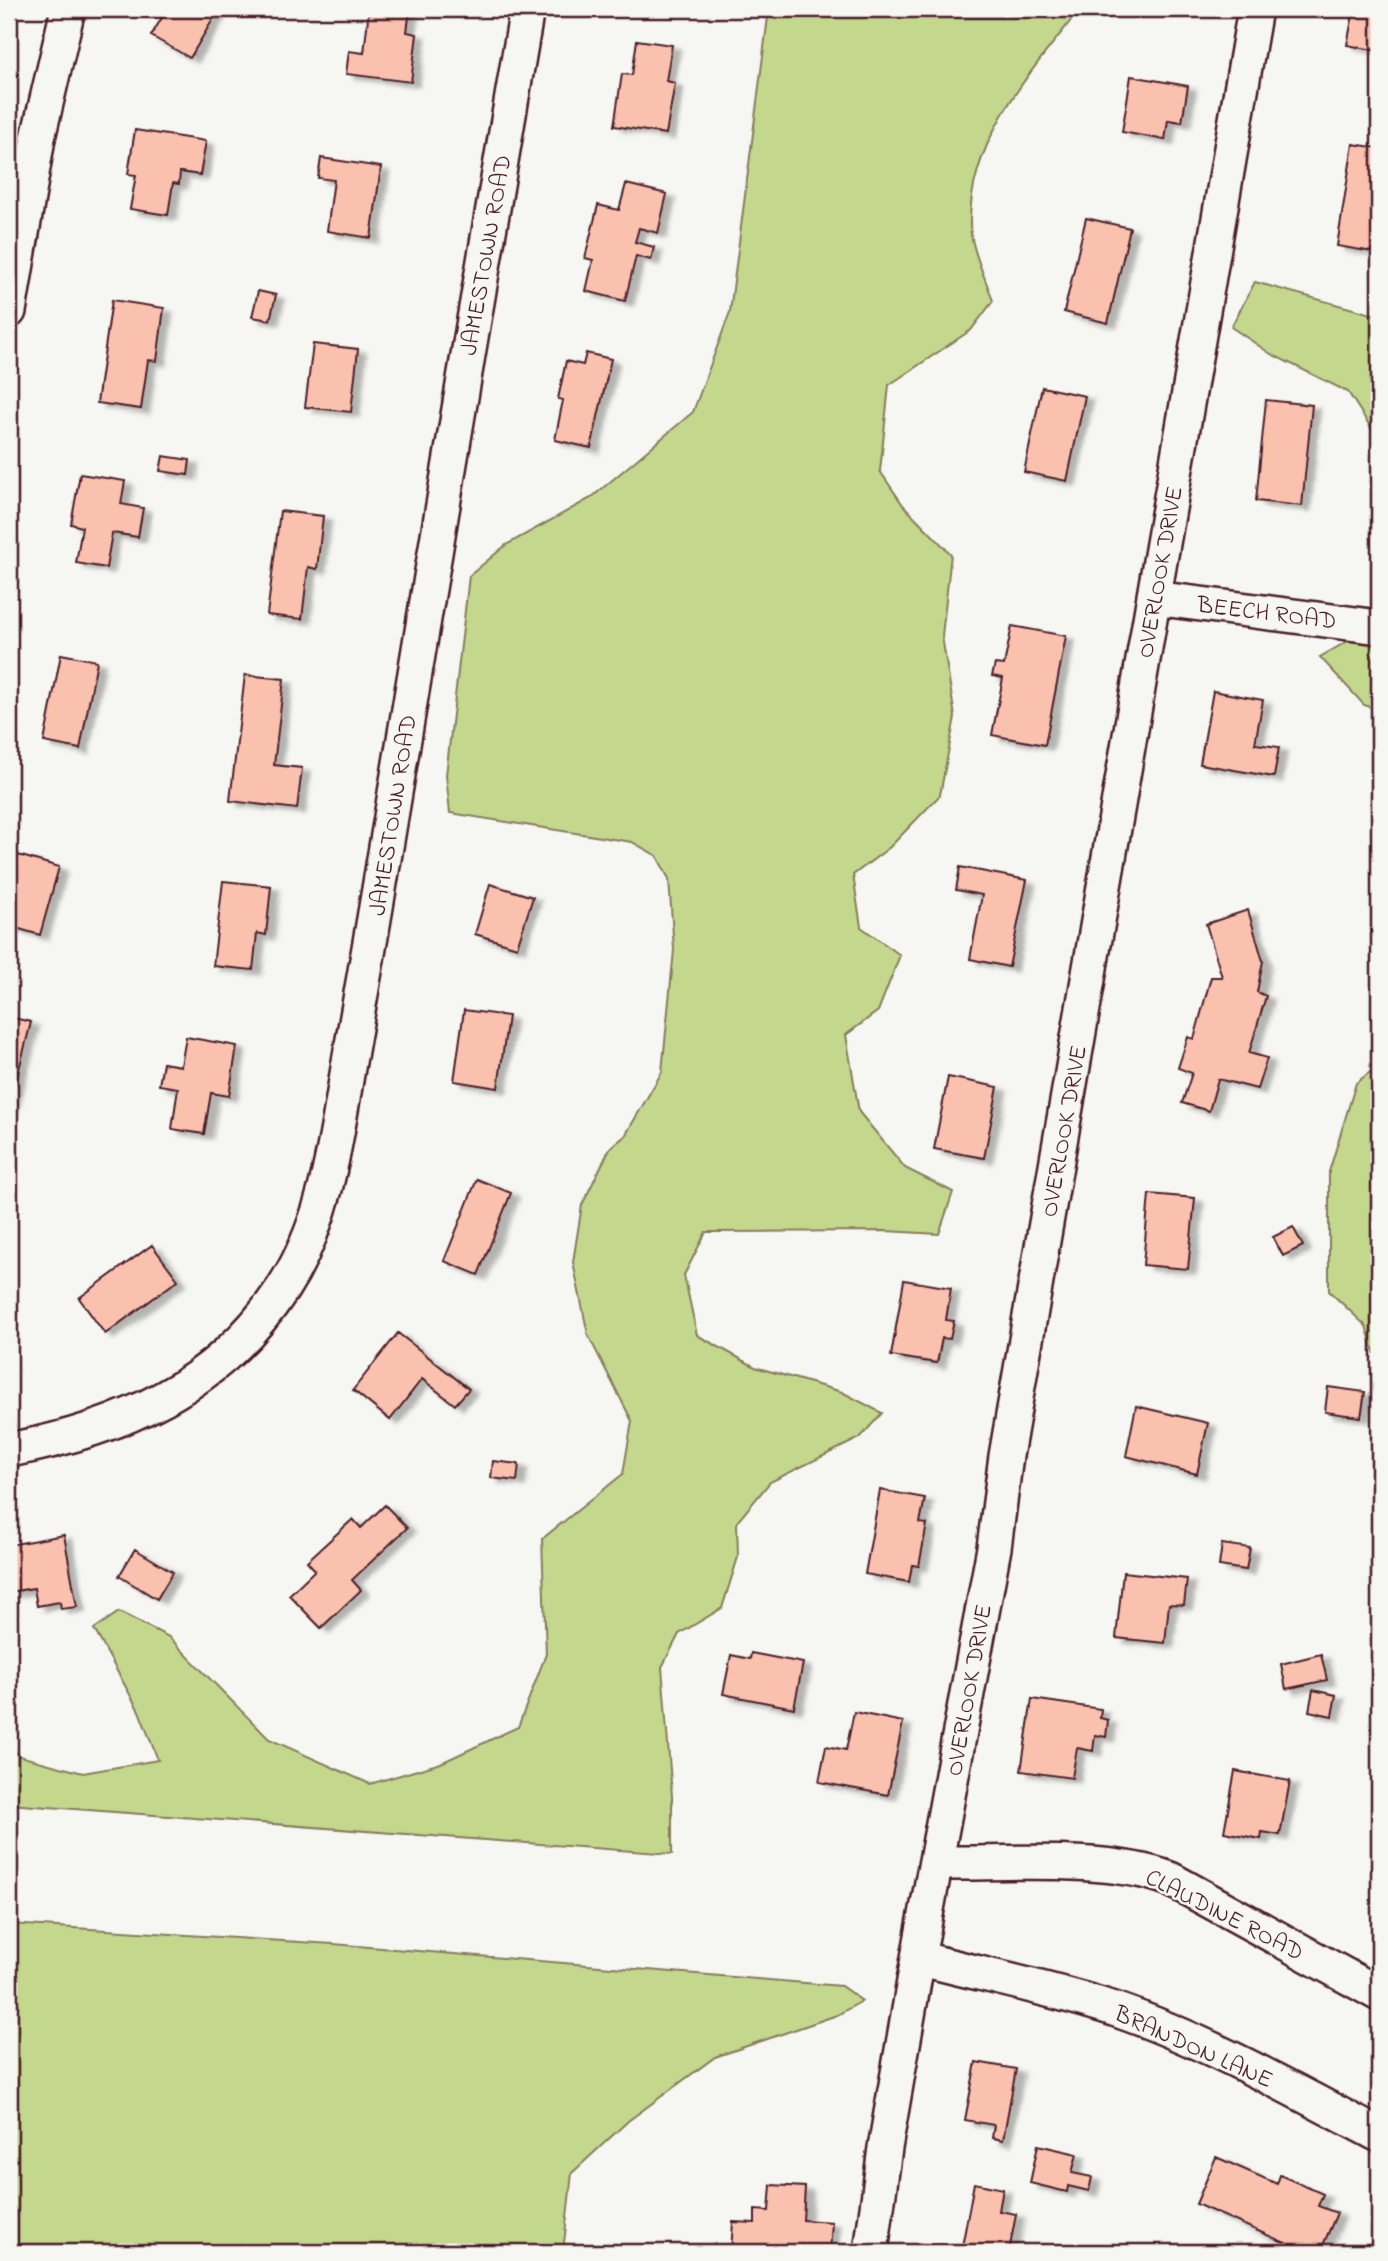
<svg xmlns="http://www.w3.org/2000/svg" width="1388" height="2261" viewBox="0 0 1388 2261" font-family="'Indie Flower',sans-serif">
  <style>
    .green { fill: #c4d88d; stroke: #877c5c; stroke-width: 2 }
    .building { fill: #fac2ae; stroke: #4a1f2b; stroke-width: 2; filter: url(#shadow) }
    .lines { fill: none; stroke-linecap: round; stroke-linejoin: round }
    .street-casing { stroke: #4a1f2b; stroke-width: 38 }
    .street { stroke: #f6f6f2; stroke-width: 33 }
    .labels { text-anchor: middle; stroke-width: 5; stroke-linejoin: round; paint-order: stroke }
    .street-label { font-size: 24px; fill: #4a1f2b; stroke: #f6f6f2 }
  </style>
  <defs>
    <filter id="shadow"><feDropShadow dx="8" dy="4.5" stdDeviation="2" flood-color="#0004"/></filter>
  </defs>
  <rect width="100%" height="100%" fill="#f6f6f2"/>
  <filter id="ink" filterUnits="userSpaceOnUse"><feTurbulence type="fractalNoise" baseFrequency=".0143" numOctaves="2"/><feDisplacementMap in="SourceGraphic" scale="14" xChannelSelector="R" yChannelSelector="G"/><feConvolveMatrix kernelMatrix="1 2 1 2 8 2 1 2 1" color-interpolation-filters="sRGB"/></filter>
  <g filter="url(#ink)">
    <!-- green -->
    <path class="green" d="M769,9H1151L1073,18C1025,78 969,144 970,224C970,245 986,280 993,301L971,330L889,385L880,471L903,505L951,554L942,636L955,717L940,795L890,847L853,875L861,927L900,955L878,1011L846,1035L859,1112L905,1168L953,1192L939,1234L886,1231L706,1232L684,1275L697,1335L755,1367L842,1392L882,1413L860,1438L770,1482L737,1522L738,1557L722,1608L679,1634L662,1667L672,1796V1854L9,1804V1741L19,1756L83,1773L158,1760L139,1711L94,1629L119,1612L169,1637L269,1739L370,1784L441,1763L518,1727L546,1654L542,1539L623,1474L632,1421L588,1335L573,1262L582,1205L610,1148L625,1136L662,1072L674,950L669,879L657,856L632,842L450,813L446,775L469,576L506,545L591,498L693,412L730,312Z
      M1255,282L1379,316V440L1348,392L1271,354L1231,327Z
      M1348,641L1379,642V710L1364,705L1320,657Z
      M1379,1065V1366L1366,1326L1329,1291V1172L1356,1083Z
      M9,1924L333,1944L841,1986L862,2001L837,2015L715,2057L628,2121L572,2173L563,2252H9Z"/>
    <!-- building -->
    <path class="building" d="M167,9H219L190,58L151,36Z
      M369,9H410L407,32L417,34L411,82L346,74L349,51L364,53Z
      M1354,9H1379V51L1347,45Z
      M637,40L672,45L666,81L675,83L666,134L614,126L622,74L632,75Z
      M1131,76L1188,86L1182,122L1168,120L1165,140L1122,132Z
      M135,130L206,141L200,175L180,172L179,184L173,183L168,215L130,209L136,175L128,174Z
      M1353,144L1379,148V253L1337,246Z
      M321,158L381,167L371,238L327,231L334,180L318,178Z
      M626,184L667,194L658,233L639,228L635,242L654,247L651,260L636,256L625,301L586,291L593,260L585,258L598,205L619,210Z
      M1086,218L1130,228L1108,323L1064,312Z
      M258,291L276,295L270,320L252,317Z
      M112,300L164,308L157,361L148,360L141,409L97,403Z
      M313,344L358,349L351,412L305,407Z
      M586,353L611,359L591,448L555,440L563,400L558,399L566,361L583,365Z
      M1042,387L1085,396L1067,481L1024,472Z
      M1266,400L1312,405L1302,506L1256,501Z
      M163,456L190,460L188,475L160,471Z
      M80,474L125,481L121,504L143,508L138,537L112,533L106,568L76,563L82,527L71,524Z
      M280,511L323,516L317,569L308,567L302,619L267,615Z
      M1012,626L1066,636L1045,745L992,735L1003,678L992,676L995,664L1004,665Z
      M61,654L97,661L80,749L44,742Z
      M245,675L284,679L274,765L302,768L297,809L230,801Z
      M1213,691L1263,700L1255,744L1279,747L1274,777L1200,764Z
      M18,855L59,867L40,935L9,926V887Z
      M960,867L1027,880L1009,967L970,959L982,895L956,890Z
      M223,881L271,886L266,935L257,933L253,970L213,966Z
      M490,884L533,897L517,947L475,934Z
      M1248,910L1263,961L1257,992L1266,996L1249,1053L1267,1058L1257,1089L1218,1079L1209,1111L1182,1103L1192,1073L1178,1068L1188,1037L1194,1039L1211,977H1222L1206,924Z
      M464,1010L508,1016L498,1088L454,1081Z
      M9,1017L31,1022L9,1109Z
      M186,1037L237,1046L229,1096L211,1093L204,1134L172,1129L178,1088L159,1085L163,1063L181,1066Z
      M948,1077L998,1087L984,1158L934,1149Z
      M477,1179L511,1193L478,1275L444,1261Z
      M1149,1194L1195,1198L1188,1269L1143,1265Z
      M1293,1227L1303,1246L1283,1256L1273,1237Z
      M152,1245L178,1280L105,1334L79,1298Z
      M904,1280L951,1288L946,1320L954,1321L950,1339L942,1338L937,1363L891,1356Z
      M398,1333L469,1389L455,1405L422,1379L390,1420L353,1390Z
      M1328,1387L1365,1392L1361,1417L1325,1412Z
      M1136,1406L1208,1423L1197,1474L1126,1456Z
      M493,1461L519,1464L517,1481L491,1478Z
      M880,1490L925,1498L920,1523L927,1524L919,1566L912,1565L909,1582L865,1574Z
      M385,1505L407,1528L352,1580L361,1590L321,1628L289,1595L315,1570L307,1561L353,1519L361,1528Z
      M64,1535L77,1607L61,1609L60,1602L37,1606L34,1588L9,1592V1545Z
      M1222,1544L1250,1548L1246,1570L1219,1566Z
      M135,1549L173,1572L157,1599L119,1576Z
      M1123,1572L1187,1579L1184,1605L1169,1604L1165,1643L1116,1638Z
      M751,1653L803,1663L794,1708L723,1694L731,1655L750,1659Z
      M1321,1654L1327,1680L1286,1689L1281,1664Z
      M1313,1690L1336,1695L1332,1716L1309,1711Z
      M1032,1699L1101,1709L1100,1718L1108,1720L1106,1737L1095,1735L1093,1751L1077,1748L1072,1778L1021,1771Z
      M854,1712L903,1722L888,1795L819,1782L826,1746L846,1750Z
      M1235,1771L1290,1781L1280,1835L1262,1832L1261,1839L1224,1832Z
      M976,2062L1016,2069L1003,2140L992,2138L994,2125L965,2120Z
      M1038,2145L1077,2154L1072,2173L1092,2177L1089,2191L1068,2186L1067,2192L1030,2183Z
      M1216,2157L1277,2184L1280,2175L1323,2194L1318,2206L1337,2213L1320,2252H1306L1196,2204Z
      M974,2183L1003,2189L999,2211L1016,2214L1009,2252H961Z
      M771,2185L805,2187L803,2220L832,2222L830,2252H731L733,2222L755,2223V2210L769,2211Z"/>
    <g class="lines">
      <defs>
        <path id="street" d="M9,311L38,138L68,9
          M1154,598L1379,627
          M9,1450C121,1429 218,1387 283,1288C327,1221 336,1139 349,1062C361,994 373,927 384,859C431,576 478,292 527,9
          M937,1863C1005,1864 1108,1855 1170,1879L1379,1994
          M918,1958C983,1975 1051,1988 1114,2009C1207,2041 1293,2090 1379,2135
          M871,2252L885,2148L918,1958L994,1548L1006,1456L1255,9"/>
      </defs>
      <!-- street casing -->
      <use href="#street" class="street-casing"/>
      <!-- street -->
      <use href="#street" class="street"/>
    </g>
  </g>
  <g class="labels">
    <!-- street labels -->
    <g class="street-label">
      <text transform="translate(485 255) rotate(-80)" y="8">JAMESTOWN ROAD</text>
      <text transform="translate(1159 572) rotate(-80)" y="8">OVERLOOK DRIVE</text>
      <text transform="translate(1267 612) rotate(7)" y="8">BEECH ROAD</text>
      <text transform="translate(392 815) rotate(-81)" y="8">JAMESTOWN ROAD</text>
      <text transform="translate(1063 1131) rotate(-80)" y="8">OVERLOOK DRIVE</text>
      <text transform="translate(968 1690) rotate(-80)" y="8">OVERLOOK DRIVE</text>
      <text transform="translate(1225 1914) rotate(27)" y="8">CLAUDINE ROAD</text>
      <text transform="translate(1194 2046) rotate(24)" y="8">BRANDON LANE</text>
    </g>
  </g>
  <!-- margin -->
  <rect width="1388" height="2261" fill="none" stroke="#f6f6f2" stroke-width="35"/>
  <rect x="18" y="18" width="1353" height="2226" fill="none" stroke="#4a1f2b" stroke-width="2.5" filter="url(#ink)"/>
</svg>
